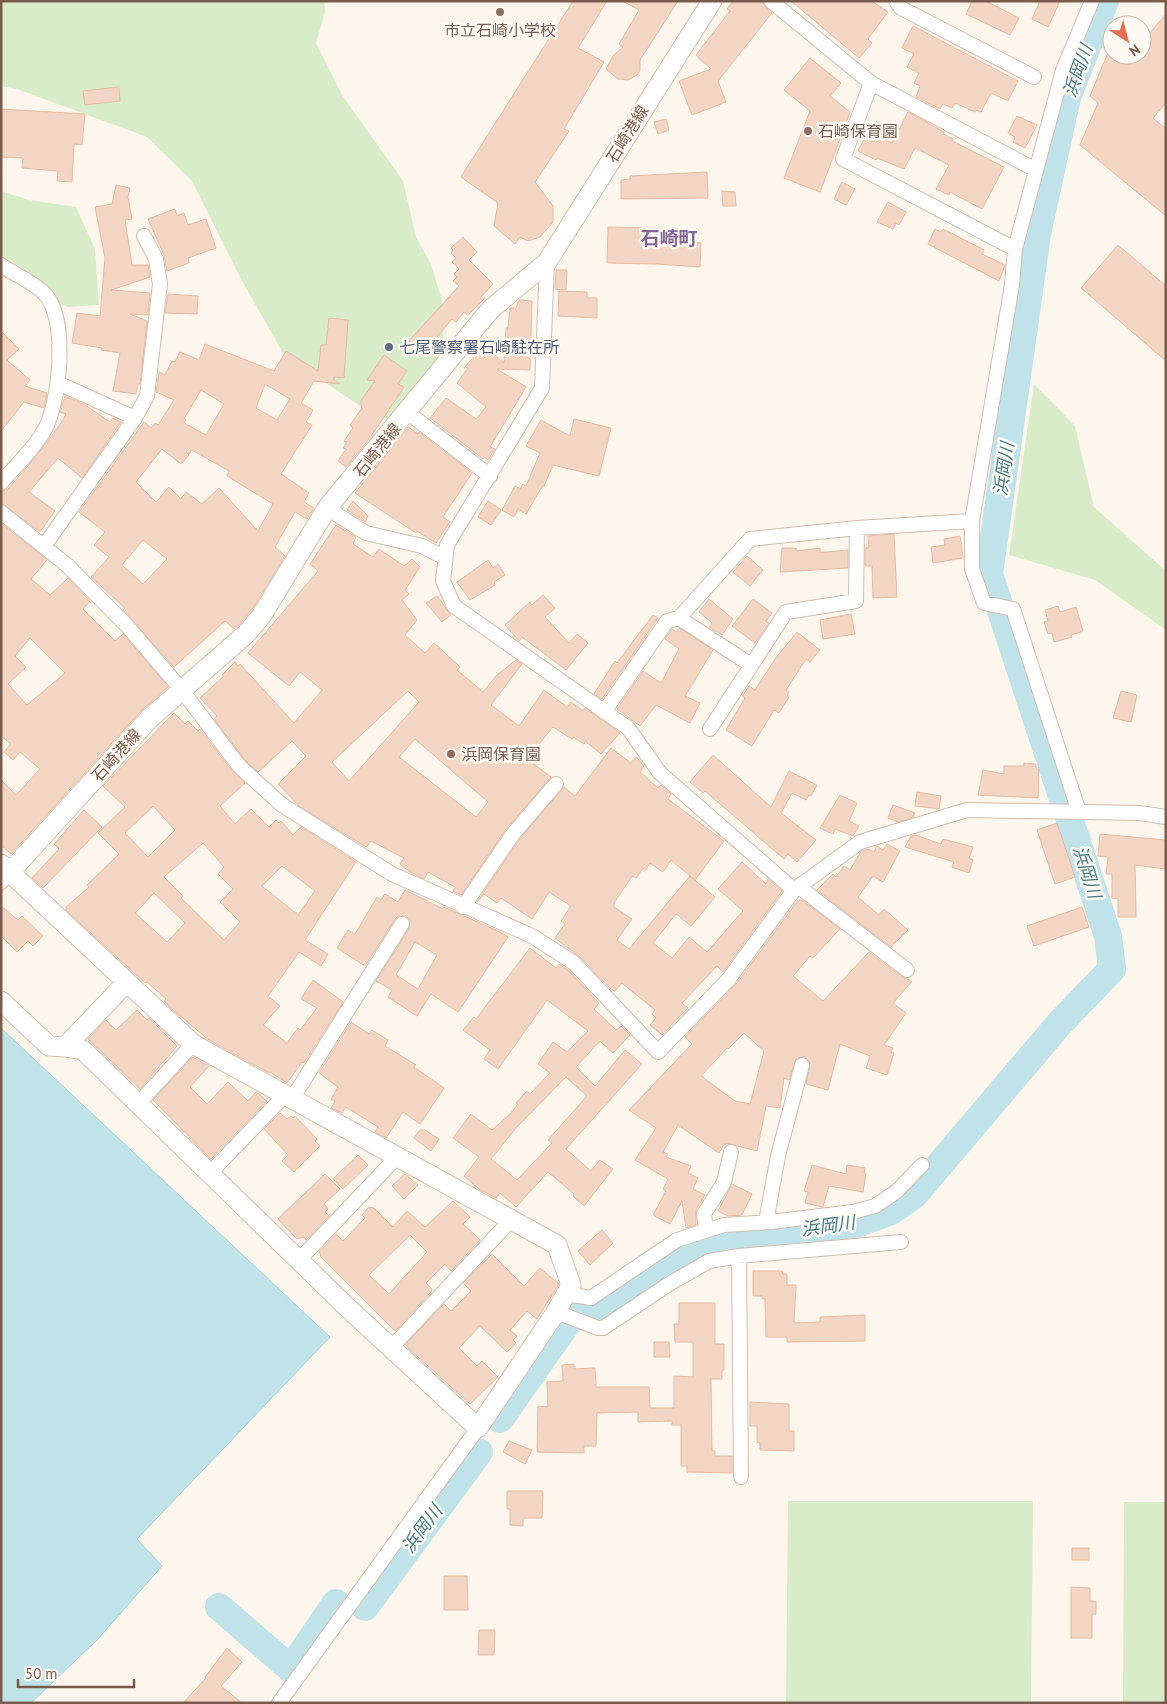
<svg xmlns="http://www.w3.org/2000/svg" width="1167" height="1704" viewBox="0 0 1167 1704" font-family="'PT Sans','Noto Sans JP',sans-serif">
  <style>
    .green { fill: #d8ecc9 }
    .water { fill: #bfe3e8; stroke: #a5d3da }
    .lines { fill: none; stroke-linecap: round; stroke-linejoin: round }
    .river { stroke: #bfe3e8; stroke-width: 28 }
    .building { fill: #f3d5c3; stroke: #e6bba3; fill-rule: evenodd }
    .street-casing { stroke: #d1beb0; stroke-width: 16 }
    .secondary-casing { stroke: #d6c0b0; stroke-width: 21 }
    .street { stroke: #fff; stroke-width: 14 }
    .secondary { stroke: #fff; stroke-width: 19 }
    .education-dot { fill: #8d6e63; stroke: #fffaf3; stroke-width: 2 }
    .service-dot { fill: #5c6f8a; stroke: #fffaf3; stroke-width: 2 }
    .labels { text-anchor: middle; stroke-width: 5; stroke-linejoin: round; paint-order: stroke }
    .education-label { font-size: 16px; fill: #785e54; stroke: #fffaf3; text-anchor: start }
    .street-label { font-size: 16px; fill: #7a5c4d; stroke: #fffaf3 }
    .service-label { font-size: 16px; fill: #4e5e75; stroke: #fffaf3; text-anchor: start }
    .water-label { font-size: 18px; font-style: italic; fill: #437c86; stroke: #fffaf3 }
    .quarter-label { font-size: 19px; font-weight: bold; fill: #846695; stroke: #fffaf3 }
  </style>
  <rect width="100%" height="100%" fill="#fdf6ec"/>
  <!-- green -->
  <path class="green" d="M1,1H324L325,12L316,43L342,95L403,181L416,237L431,264L444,307L442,368L419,407L381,420L284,355L241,279L192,181L147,137L17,89L1,86Z
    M1,191L29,200L76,207L95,249L99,305L67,307L1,276Z
    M1034,384L1075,426L1094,507L1166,571V630L1095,580L1009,555Z
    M788,1501H1033L1031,1703H786Z
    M1124,1502H1166V1703H1123Z"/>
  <!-- water -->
  <path class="water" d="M1,1028L330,1337L137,1539L162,1566L98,1639L31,1703H1Z"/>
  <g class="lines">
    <!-- river -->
    <path class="river" d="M500,1419L577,1309L596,1310L677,1258L705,1247L778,1232L850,1226L891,1211L914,1195L1060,1023L1112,969L1108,936L989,574L1037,234L1067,97L1105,1
      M219,1607L291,1669L336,1603
      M365,1607L479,1452"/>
  </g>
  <!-- building -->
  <path class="building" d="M573,1H607L578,48L604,62L564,129L569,131L535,182L553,206V222L540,237L528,241L520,237L515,244L494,226L498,203L461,177Z
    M623,1H678L640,60V70L637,75L628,80L618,79L606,69L613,56L623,47L619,44L639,10Z
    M733,1H762L765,7L772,13L718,81L726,102L692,115L679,81L711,69L696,55L730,11L727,9Z
    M791,1H872L888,12L868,39L872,43L859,58Z
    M972,1H986L1019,18L1010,35L966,14Z
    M1040,1H1060L1048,27L1032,19Z
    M1166,14V103L1153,118L1166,129V216L1080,145L1098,103L1090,96L1107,55H1142V42Z
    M913,26L1018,81L1008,101L991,93L981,112L976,110L975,112L955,103L952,108L943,104L940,109L916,97L920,86L914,83L919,73L907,67L914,54L902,48Z
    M810,58L841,83L830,96L850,112L820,192L784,178L810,111L784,90Z
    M119,87L120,101L85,105L83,91Z
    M1,109L85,114L82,145L74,144L72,182L57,181L58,171L22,168L23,158L1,157Z
    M908,112L944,132L943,134L953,139L952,141L1004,167L982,209L950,192L949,195L936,189L949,165L915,148L904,169L877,158L876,160L858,151L865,137L874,142L877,136L892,143Z
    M1017,116L1037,125L1025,148L1013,142L1015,137L1008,133Z
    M666,119L669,130L658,134L654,122Z
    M707,172L708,198L621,199V180L630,179V176Z
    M842,182L855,189L846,205L834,199Z
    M116,185L130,188L128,197L132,219L125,220L132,265H148L150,277L111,290L150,293L148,315L130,314L147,321L140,384H138L136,394L113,391L120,353L101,350L102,348L72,343L77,313L100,316L105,258L95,207L112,204Z
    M722,191L735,192L736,206H723Z
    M888,202L906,212L899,225L896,223L893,229L877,222Z
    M175,209L177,216L184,213L188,225L206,219L216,248L188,258L189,263L167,271L164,255L148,219Z
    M608,227L660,228V239L701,243L700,267L657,264L607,263Z
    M935,229L941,232L943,229L957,236L984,250L982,254L1005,265L999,281L928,244Z
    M463,237L477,252L469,260L493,284L480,298H485L468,315L464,312L456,322L452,319L433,342L436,344L426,356L409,341L459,286L453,281L457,277L454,274L459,269L452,262L456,258L451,253L453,250L451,248Z
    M1118,245L1166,286V361L1081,288Z
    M556,270H567L566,290L555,289Z
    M559,291L587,292V298H597V318L558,316Z
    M168,294L198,296L197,314L165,313Z
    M519,300L532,301L530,370L497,369L526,387L490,447L495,449L488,460L484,457L483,459L430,418L446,398L476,419L486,407L457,383L468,368H464L479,351L481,353L486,347L504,363L506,328H508L510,308H516Z
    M329,318L348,320L344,378L334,377V380L340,384L314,381L301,403L313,410L306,422L312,425L281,474L309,493L304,502L314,508L307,519L295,512L275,547L285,556L253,608L239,625L234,629L225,621L174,667L123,610L125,608L91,577L109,557L94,545L105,532L79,512L144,422L151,428L155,423L158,425L174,400L156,392L159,372L165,375L172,361L175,362L180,352L199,360L205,344L274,371L286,351L318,371L321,345H326ZM265,384L290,399L277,420L256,408ZM201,390L224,404L206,435L184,423L186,420L184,419ZM162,449L181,464L189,455L186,452L189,454L192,450L229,471L227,476L273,504L258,531L219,488L202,504L186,492L181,499L169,487L156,502L136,482ZM143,540L167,559L143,584L122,565Z
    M1,331L19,349L7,360L30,380L25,386L47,393L44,408L24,402L1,431Z
    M384,355L407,371L398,384L404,387L370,438L346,467L338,461L346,449L343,448L347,442L344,441L353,428L350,425L362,408L360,402L375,381L367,380Z
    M65,396L85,405L110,422L113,418L121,422L82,478L58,458L29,492L55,511L40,532L1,503V492L8,489L37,455L61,423L66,414L60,412Z
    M574,419L611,428L599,476L553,465L544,486L543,485L526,514L518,509L514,517L502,510L515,486L520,489L523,484L526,486L540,453L526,446L541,420L570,436Z
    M408,427L418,434L419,432L472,473L443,517L450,522L436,543L417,531L416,533L355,493Z
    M353,501L368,516L365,522L347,510Z
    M488,501L501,510L491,525L478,517Z
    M1,523L47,560L31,579L50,595L68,578L90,601L83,609L115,641L123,634L168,687L142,710L11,854L1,845V780L16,795L40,769L20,752L13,760L4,752L11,744L1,736ZM30,638L65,673L27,705L8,684L26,667L15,656Z
    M336,525L356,537L353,544L373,557L379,549L404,566L412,559L420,567L405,590L409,594L402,600L417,620L405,635L425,653L434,643L460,667L457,670L483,692L496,676L516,660L522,664L491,705L519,726L544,690L567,707L571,702L583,711L585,708L620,733L601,754L585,741L584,744L573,737L572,739L553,727L527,759L551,777L506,829L461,895L453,891L455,887L428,872L424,879L410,872L400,864L404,858L371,841L366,847L299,806L278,784L306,756L292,741L258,772L245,760L214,719L217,716L200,698L224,676L222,675L235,662L238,666L240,664L294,723L322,690L300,672L289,686L248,653L318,571L310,564ZM408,691L419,702L349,781L332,762ZM415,739L488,802L476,817L399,757Z
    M894,534L897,597L873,598L872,566H865V548H869L868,536Z
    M960,536L963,558L933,563L931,547L945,545L944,539Z
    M782,548H796V551L820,548V552H827L848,550V568L780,572Z
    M747,556L763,570L750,586L733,572Z
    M488,560L493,568L498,564L505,575L494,582L495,585L470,600L457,582Z
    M543,595L555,608L545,617L569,643L577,634L588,643L566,670L522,637L519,641L505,625L530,602L532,605Z
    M437,596L451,615L442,622L426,603Z
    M709,599L733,619L722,635L709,627L712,623L699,612Z
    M753,599L772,613L766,621L769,623L755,643L732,626Z
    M1058,606L1060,612L1076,607L1083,631L1071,635L1072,637L1054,642L1052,633L1048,634L1044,622L1048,621L1045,610Z
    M851,614L855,634L823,639L820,620Z
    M653,615L658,618L602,699L594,694L615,661L617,663Z
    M679,628L713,650L685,696L700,703L690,723L656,705L640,726L617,709L643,671L661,683L679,649L665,639L672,629L677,632Z
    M797,632L820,650L810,662L806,659L786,690L789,692L787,696L789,697L779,713L774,710L752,746L726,730L745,698L742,696L749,686L755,690L775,659Z
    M1121,691L1137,695L1131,722L1113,718Z
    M174,713L185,724L188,721L198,731L200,729L232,771L245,783L220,806L235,824L251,809L269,827L276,820L279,823L281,821L293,835L301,827L356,862L305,940L328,954L321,966L299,952L268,996L280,1006L263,1025L287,1043L298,1028L300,1030L317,1008L301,999L313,980L343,1002L304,1063L302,1062L287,1083L270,1072L269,1073L209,1040L173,1010L164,1001L166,999L147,982L145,983L66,910V907L89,887L87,885L119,854L98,833L125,807L103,786ZM153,806L175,830L148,857L125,833ZM203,843L224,867L218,874L233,889L220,902L240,922L224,940L181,898L183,896L164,877ZM282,866L315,891L298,915L262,886ZM154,893L185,923L167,942L135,913Z
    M611,748L631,763L636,757L644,766L640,772L658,788L661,785L671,794L668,799L724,841L695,880L671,860L663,872L650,863L646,870L643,868L636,878L632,876L614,903V907L632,919L617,940L629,949L690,876L715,897L691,926L676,914L653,943L672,958L689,937L707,952L743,911L718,889L742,862L766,884L768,879L782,891L723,972L717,966L682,1003L688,1008L662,1035L650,1025L656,1018L652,1014L655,1010L622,983L615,991L611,989L580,957L555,938L565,924L561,921L571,906L549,892L532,919L501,898L497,903L484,894L477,902L520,839L564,787L575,796Z
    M713,755L771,807L789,771L817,785L811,796L809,795L806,800L792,793L781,813L816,840L797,862L788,854L784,859L705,791L703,793L690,782Z
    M1024,763L1036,764V769H1039L1038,798L978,795L983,770L1004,774V766H1024Z
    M917,792L941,796L939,809L915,806Z
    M840,795L857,803L849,821L859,826L853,836L835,829L833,834L820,828Z
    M893,805L915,813L913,817L898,822L888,818Z
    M84,810L102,827L43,888L32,878L59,849L54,844Z
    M1057,823L1075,877L1055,884L1037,830Z
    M1100,834L1166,840V869L1135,865L1136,917H1118V898L1112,899V874H1106L1108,857L1098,856Z
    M915,835L941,844L943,839L973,847L969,858L973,860L969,873L952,867L954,862L905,847L911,836Z
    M887,844L900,851L883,882L873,876L858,897L879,915L884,909L908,930L891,947L817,890L833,874L836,877L844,866L850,870L860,853L864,850L868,849L874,852L877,846L883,850Z
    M405,890L443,909L444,907L498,931L508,937L458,1012L431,994L417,1016L388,997L392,990L376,981L409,929L410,920L406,916H398L395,919L365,966L337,948L348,930L355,934L377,897L381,900L385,894L398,902ZM415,942L437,955L418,989L396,975Z
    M798,900H802L840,929L813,958L810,956L793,976L823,1001L869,952L902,977L912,981L893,1003L906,1013L884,1045L893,1048L891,1052L894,1053L887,1075L866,1068L870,1056L840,1044L828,1090L806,1084L810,1062L804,1056L796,1059L789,1080L784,1078L780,1108L766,1106L757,1151L729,1144H724L719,1153L678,1125L663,1152L668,1154L666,1157L691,1166L688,1173L698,1178L693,1189L705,1195L696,1210V1225L686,1228L682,1201L670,1224L653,1215L666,1191L663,1189L668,1179L635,1160L656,1128L629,1110L692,1044L685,1037L737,983ZM744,1033L764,1051L750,1104L735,1101L701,1076L727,1048L728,1049Z
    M1,906L18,920L22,916L43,936L33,946L28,941L17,952L1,936Z
    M1082,907L1089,927L1034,946L1027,926Z
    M530,948L556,968L559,964L568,970L599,1003L594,1009L616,1030L621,1026L630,1035L613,1053L600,1041L576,1067L595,1086L625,1050L642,1064L566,1149L591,1171L600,1160L613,1169L584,1206L573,1196L574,1194L548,1172L516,1207L500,1193L496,1198L479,1189L464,1176L479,1157L453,1138L471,1114L492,1130L511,1113L518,1104L516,1103L527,1091L530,1094L550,1073L538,1064L553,1042L567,1052L588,1031L547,1000L498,1069L484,1059L490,1050L463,1030L474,1017L476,1019ZM566,1077L587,1096L548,1140L552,1143L517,1180L491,1159L515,1129Z
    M137,1010L147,1020L149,1018L177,1046L140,1089L88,1039L106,1020L116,1030Z
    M351,1022L369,1034L372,1030L388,1040L385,1046L416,1065L414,1067L444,1088L420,1124L403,1112L386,1138L375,1132L378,1127L346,1107L342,1113L331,1108L335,1101L331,1099L338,1087L319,1073Z
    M193,1057L209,1066L190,1087L207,1104L228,1082L248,1101L256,1092L267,1101L211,1159L153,1100Z
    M280,1113L287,1119L291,1116L293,1118L295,1116L317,1139L315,1141L320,1146L294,1172L282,1161L288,1155L264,1129Z
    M420,1130H425L439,1139L431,1151L414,1138Z
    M358,1155L368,1165L343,1189L333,1179Z
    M812,1165L846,1174L847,1165L865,1168L864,1173H866L863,1192L829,1186L823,1207L805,1203L808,1192L804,1191Z
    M325,1174L340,1189L324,1204L328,1209L325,1212L329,1216L306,1240L304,1237L297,1239L278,1219Z
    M405,1174L418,1185L404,1199L392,1186Z
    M732,1184L752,1194L742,1215L728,1216L718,1211Z
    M453,1201L470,1217L463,1224L480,1240L451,1271L445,1264L426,1283L432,1289L431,1292L395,1331L320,1256L321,1255L319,1252L336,1234L343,1241L365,1218L362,1215L369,1207L374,1208L393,1227L407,1211L425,1227ZM410,1235L427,1252L389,1294L369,1275Z
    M602,1230L613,1243L590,1265L578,1251Z
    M492,1254L524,1286L540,1268L559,1284L537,1319L527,1311L510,1330L517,1336L513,1340L516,1343L507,1352L480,1326L459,1348L477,1366L482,1361L498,1377L470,1404L407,1347V1343L444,1304L451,1311L471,1291L463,1283Z
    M753,1271H782L783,1274H787V1285H796L794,1323L820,1322V1317L865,1315V1341L787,1342V1337H766L765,1299H762V1296H753Z
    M679,1303H715V1344H724V1370H722V1379H711L712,1451H715V1456H732V1473L687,1472V1466H681V1425H672V1421L638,1422V1412L597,1413L596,1446H584V1453L537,1452L538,1406L548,1407L547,1382L563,1381L562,1365L574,1364V1369L595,1368L596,1387H649L650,1408H674V1376L693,1377V1342H675L674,1324H679Z
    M654,1342H669L670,1357H654Z
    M750,1402L789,1404V1431H794V1451L760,1450V1443L757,1442V1426H750Z
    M509,1441L532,1450L525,1464L503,1452Z
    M507,1491H543L542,1518H523V1526L510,1525V1509H507Z
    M1072,1548H1089V1560H1072Z
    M444,1576H467L468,1610H444Z
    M1071,1587L1090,1588V1601H1096V1614H1092V1638H1071Z
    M479,1630H495L494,1655H478Z
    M227,1648L242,1662L221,1686L242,1703H183L206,1678L205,1677Z"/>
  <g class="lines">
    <defs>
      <path id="street" d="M771,1L871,83L1036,170
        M896,1L901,8L1034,77
        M871,83L843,159L1015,249
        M547,262L542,388L447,545L443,581L454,606L628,728L660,773L794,890
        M1,265C14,274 32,282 43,292C69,315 60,402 45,429C36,447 14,467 1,483
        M58,383L135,418
        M407,412L490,476
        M327,508L366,533L422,546L445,558
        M1,512L68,566L128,627L181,689L239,766L282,805L392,874L532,936L574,963L658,1052L728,980L794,890L860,842L967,810L1140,813L1166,817
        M44,546L135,418L147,396L160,284L156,259L144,236
        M679,618L751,665
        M604,712L667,621L679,618L750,539L857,528L972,521
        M710,729L786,612L856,601L857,528
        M1079,812L1013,609L984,603L972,569V521L1012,285L1015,249L1063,70L1092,1
        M1,882L10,872
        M799,887L907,970
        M463,907L513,834L556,784
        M292,1099L402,924
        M138,1104L193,1044
        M209,1174L285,1095
        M766,1222L778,1156L802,1065
        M706,1230L704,1214L724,1182L731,1152
        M739,1256L741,1477
        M299,1260L397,1157
        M567,1294L591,1298L677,1240L724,1225L771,1222L853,1212L875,1206L896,1192L922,1165
        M556,1312L598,1328H603L669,1284L709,1261L739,1256L901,1242
        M391,1348L511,1220
        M279,1703L478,1428"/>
      <path id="secondary" d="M1,864L193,1044L557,1245L571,1285L556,1312L478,1428L350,1310L83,1050L65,1047
        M10,872L150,718L247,633L262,615L327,508L490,310L547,262L712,1
        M1,1001L49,1046L65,1047L127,982"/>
    </defs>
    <!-- street casing -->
    <use href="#street" class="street-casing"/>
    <!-- secondary casing -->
    <use href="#secondary" class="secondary-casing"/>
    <!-- street -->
    <use href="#street" class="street"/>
    <!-- secondary -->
    <use href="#secondary" class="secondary"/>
  </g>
  <!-- markers -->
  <g class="education-dot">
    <circle cx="500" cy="12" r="5"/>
    <circle cx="808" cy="131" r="5"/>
    <circle cx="451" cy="754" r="5"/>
  </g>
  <circle class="service-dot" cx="389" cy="347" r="5"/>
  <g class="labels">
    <!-- education labels -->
    <g class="education-label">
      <text x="500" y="36" text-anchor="middle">市立石崎小学校</text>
      <text x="818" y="137">石崎保育園</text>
      <text x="461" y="760">浜岡保育園</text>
    </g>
    <!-- street labels -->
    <g class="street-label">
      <text transform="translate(627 134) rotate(-58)" y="6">石崎港線</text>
      <text transform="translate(377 450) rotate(-51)" y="6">石崎港線</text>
      <text transform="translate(116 755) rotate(-48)" y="6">石崎港線</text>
    </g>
    <!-- service labels -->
    <g class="service-label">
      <text x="399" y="353">七尾警察署石崎駐在所</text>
    </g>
    <!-- water labels -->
    <g class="water-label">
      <text transform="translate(1078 71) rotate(-70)" y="6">浜岡川</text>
      <text transform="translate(1004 469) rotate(-82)" y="6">浜岡川</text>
      <text transform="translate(1087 872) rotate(72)" y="6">浜岡川</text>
      <text transform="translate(828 1226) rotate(-8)" y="6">浜岡川</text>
      <text transform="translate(422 1529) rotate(-54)" y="6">浜岡川</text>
    </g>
    <!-- quarter labels -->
    <g class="quarter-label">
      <text x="669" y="245">石崎町</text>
    </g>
  </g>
  <!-- border -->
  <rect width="1167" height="1704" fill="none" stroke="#7a5c4d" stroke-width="5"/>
  <!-- north arrow -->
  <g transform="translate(1127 40) rotate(144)"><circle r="24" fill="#fffaf3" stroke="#cabbb1"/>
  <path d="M0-4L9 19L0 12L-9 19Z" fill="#e76f51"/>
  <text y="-8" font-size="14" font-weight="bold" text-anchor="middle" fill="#7a5c4d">N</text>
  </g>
  <!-- scale -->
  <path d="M18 1679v8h116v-8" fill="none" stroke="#7a5c4d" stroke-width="2.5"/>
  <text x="25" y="1679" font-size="15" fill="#7a5c4d" stroke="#fffaf3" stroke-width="4" paint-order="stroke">50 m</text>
</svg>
